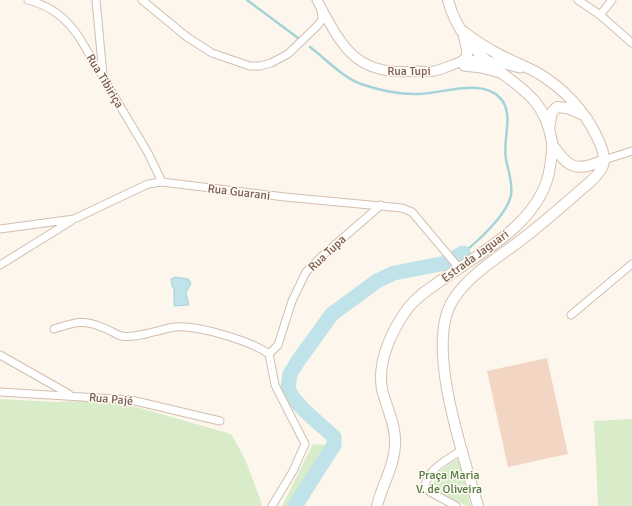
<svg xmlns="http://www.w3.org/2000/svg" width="632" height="506" viewBox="0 0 632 506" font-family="Signika,sans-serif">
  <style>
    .green { fill: #d8ecc9 }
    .water { fill: #bfe3e8; stroke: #a5d3da }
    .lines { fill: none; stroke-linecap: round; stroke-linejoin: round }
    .stream { stroke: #a5d3da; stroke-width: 2.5 }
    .river { stroke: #bfe3e8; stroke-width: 15 }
    .building { fill: #f3d5c3 }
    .minor-casing { stroke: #d1beb0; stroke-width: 9 }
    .tertiary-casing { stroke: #d1beb0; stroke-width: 11 }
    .secondary-casing { stroke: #d6c0b0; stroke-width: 12 }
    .minor { stroke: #fff; stroke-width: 7 }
    .tertiary { stroke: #fff; stroke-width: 9 }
    .secondary { stroke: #fff; stroke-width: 10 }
    .labels { text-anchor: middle; stroke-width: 3; stroke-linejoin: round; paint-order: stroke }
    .street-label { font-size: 12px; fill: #7a5c4d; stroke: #fffaf3 }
    .park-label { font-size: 12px; fill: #537a41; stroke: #fffaf3 }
  </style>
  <rect width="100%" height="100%" fill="#fdf6ec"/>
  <!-- green -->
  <path class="green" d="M0,399L55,402L112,400L231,434L245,459L262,504L261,506H0Z
    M632,419V506H598L594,421Z
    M313,444L327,445L326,455L302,506H282Z
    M458,459L471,506H467L440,493L433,484C438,471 445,466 458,459Z"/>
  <!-- water -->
  <path class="water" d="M175,277L188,279L191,283L186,293L189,305L174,306V289L172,286L171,279Z"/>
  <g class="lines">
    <!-- stream -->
    <path class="stream" d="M247,0L298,38
      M310,47C326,59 344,79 364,85C379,90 399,94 415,94C439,95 481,77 500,98C515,113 502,140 506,159C508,170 513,184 511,195C507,215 478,241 463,253"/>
    <!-- river -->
    <path class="river" d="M295,506L334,445V437L305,411L293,398L288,388L290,374L298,361L332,314L377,281L394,273L446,263L463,253"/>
  </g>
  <!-- building -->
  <path class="building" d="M547,358L568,454L508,467L487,371Z"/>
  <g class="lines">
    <defs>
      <path id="minor" d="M28,0C51,6 66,18 79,37L148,153L162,182
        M96,0L103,75
        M142,0L187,37L212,53L250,66H260L271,63L288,54L316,27L322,20L321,10
        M578,0L600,15L632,43
        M600,15L612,0
        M604,160L632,151
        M0,229L74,219L148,184L162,182L285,197L402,208L412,212L459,268
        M0,265L71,221
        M571,315L632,264
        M54,329C75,322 84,319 104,328C110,330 115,334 121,336C135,339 161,329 175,327C198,325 251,341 269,354L275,385L305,444L293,471L272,506
        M269,354L278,345L292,301L306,272L321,257L381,205
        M0,355L69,394
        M0,392L131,400L220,421
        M456,506L430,492L425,486C427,469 450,458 462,450"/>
      <path id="tertiary" d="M317,0C342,47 356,77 416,71C422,71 428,72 434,71C444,69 451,65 460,62C481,57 500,63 520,68
        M464,66L481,68L500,73"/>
      <path id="secondary" d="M461,30C471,37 481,45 491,50C506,59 523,65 538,73C563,88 585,111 597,137C607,158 608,166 590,182C569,200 548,219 525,237C501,256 470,273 453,300C424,345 464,457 478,506
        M461,62L467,57V49L464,37
        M549,129L552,112L557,107L567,108L581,114
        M552,144C569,169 576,172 604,160
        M377,506C382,485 395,465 395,443C396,425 386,407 382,389C377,361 392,330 408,308C419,294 435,285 449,275C489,248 543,218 550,167C551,159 553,150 552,142C546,106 530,94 503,74C477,55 456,31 448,0"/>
    </defs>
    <!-- minor casing -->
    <use href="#minor" class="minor-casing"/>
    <!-- tertiary casing -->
    <use href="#tertiary" class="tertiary-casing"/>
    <!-- secondary casing -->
    <use href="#secondary" class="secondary-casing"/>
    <!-- minor -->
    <use href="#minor" class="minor"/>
    <!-- tertiary -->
    <use href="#tertiary" class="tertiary"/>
    <!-- secondary -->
    <use href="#secondary" class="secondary"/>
  </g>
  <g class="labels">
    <!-- street labels -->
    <g class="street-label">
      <text x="409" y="75">Rua Tupi</text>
      <text transform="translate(105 81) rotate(59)" y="4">Rua Tibiriça</text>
      <text transform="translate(239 192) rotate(7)" y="4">Rua Guarani</text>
      <text transform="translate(327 253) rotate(-43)" y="4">Rua Tupa</text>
      <text transform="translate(475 256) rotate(-36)" y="4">Estrada Jaguari</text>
      <text transform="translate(111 399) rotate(5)" y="4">Rua Pajé</text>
    </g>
    <!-- park labels -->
    <g class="park-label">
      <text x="449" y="479">Praça Maria<tspan x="449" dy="14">V. de Oliveira</tspan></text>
    </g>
  </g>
</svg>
